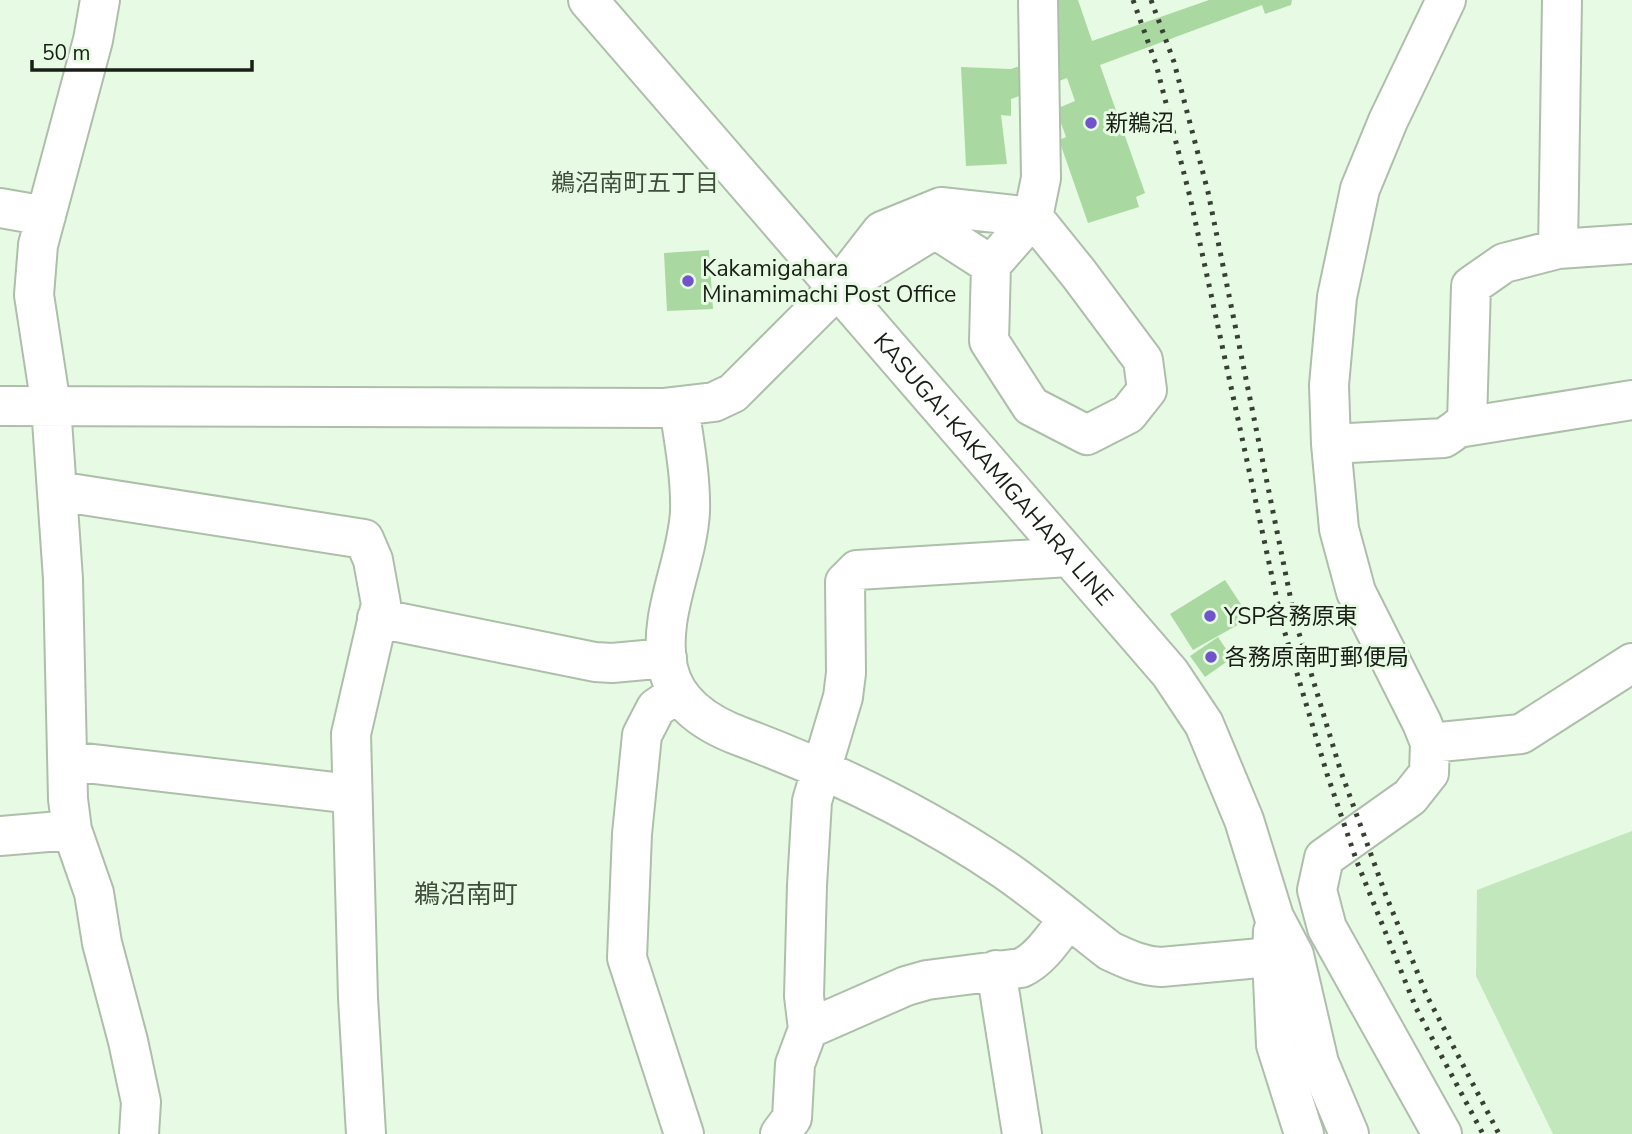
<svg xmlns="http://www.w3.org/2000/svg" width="1632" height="1134" viewBox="0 0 1632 1134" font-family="'Nunito Sans','Noto Sans JP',sans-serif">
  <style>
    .green { fill: #c3e7bc }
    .building { fill: #aad8a1 }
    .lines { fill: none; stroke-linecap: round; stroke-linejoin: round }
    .minor-casing { stroke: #adbfaa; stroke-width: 42 }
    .major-casing { stroke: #adbfaa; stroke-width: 42 }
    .minor { stroke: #fff; stroke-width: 38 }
    .major { stroke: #fff; stroke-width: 38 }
    .rail { stroke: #384035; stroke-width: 5; stroke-dasharray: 3.5 7; stroke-linecap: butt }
    .poi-dot { fill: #7153cc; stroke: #e7fae3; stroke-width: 2.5 }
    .labels { text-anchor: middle; stroke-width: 6; stroke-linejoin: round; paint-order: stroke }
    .poi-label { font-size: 23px; fill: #191f17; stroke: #e7fae3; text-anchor: start }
    .street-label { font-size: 23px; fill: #191f17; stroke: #e7fae3 }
    .neighbourhood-label { font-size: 24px; fill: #3f4f3c; stroke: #e7fae3 }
    .quarter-label { font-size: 26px; fill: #3f4f3c; stroke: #e7fae3 }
  </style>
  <rect width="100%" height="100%" fill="#e7fae3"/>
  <!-- green -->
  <path class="green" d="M1632,831V1134H1553L1476,976L1477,890Z"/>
  <!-- building -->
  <path class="building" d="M1041,0H1078L1092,41L1209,0H1292L1291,5L1265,14L1262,5L1100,65L1145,193L1136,197L1139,207L1088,223L1059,140L1066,137L1056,109L1075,101L1067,78L1011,99V116L1001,115L1007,164L966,166L961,67L1011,69L1058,53Z
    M709,250L713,309L667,311L664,253Z
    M1225,580L1250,618L1193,650L1170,614Z
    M1218,637L1232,658L1205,677L1190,656Z"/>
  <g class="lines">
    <defs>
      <path id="minor" d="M100,0L93,40L38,245L34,295L51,406L63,579L68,799L72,830L94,893L102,943L128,1041L141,1102L139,1134
        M0,208L46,216
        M1558,249L1562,0
        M991,265L1033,217L1041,178L1038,0
        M0,406L663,408L714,402L733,393L836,290L882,231L941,207L1033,217L1079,274L1143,360L1147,390L1128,414L1087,435L1031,406L989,341L991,265L935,229L836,290
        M679,407C684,441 691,477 690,512C687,564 657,616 668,668C676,705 709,725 742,737C835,772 922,814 1005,870C1041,895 1075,924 1110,951C1127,959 1142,966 1161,967L1272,957
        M1458,428L1632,400
        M1331,444L1444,438L1467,422L1471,286L1504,263L1558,249L1632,244
        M57,491L364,539L373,560L381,604L351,734L358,998L366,1134
        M377,618L595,662L612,663L667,658
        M678,693L656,708L642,735L632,834L627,958L684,1134
        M1430,743L1521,734L1632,663
        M68,761L352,794
        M0,836L72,830
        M996,970L1022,1134
        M808,1029L804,996L807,885L812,801L843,697L846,673L845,582L857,570L1069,557
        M780,1134L792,1118L795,1064L808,1029L906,986L927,980L1021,968C1041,959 1055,936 1068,919
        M1442,1134L1327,928L1317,890L1324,858L1410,797L1429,773L1430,743L1422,723L1356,592L1339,529L1331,444L1329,385L1337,297L1360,189L1388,121L1446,0"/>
      <g id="major">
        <path id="s1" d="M588,0L1170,673L1204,724L1244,820L1274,917L1294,955L1319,1063L1349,1134"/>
        <path d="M1273,931L1272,957L1276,1045L1304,1134"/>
      </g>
    </defs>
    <!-- minor casing -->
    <use href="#minor" class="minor-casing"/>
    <!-- major casing -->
    <use href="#major" class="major-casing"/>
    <!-- minor -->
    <use href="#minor" class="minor"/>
    <!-- major -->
    <use href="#major" class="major"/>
    <!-- rail -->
    <path class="rail" d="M1133,0L1156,64L1190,197L1282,623L1327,774L1357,862L1416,1008L1483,1134
      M1151,0L1174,62L1208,192L1295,620L1340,769L1385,893L1427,996L1499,1134"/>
  </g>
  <!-- markers -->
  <g class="poi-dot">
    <circle cx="1091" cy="123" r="7"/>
    <circle cx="688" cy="281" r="7"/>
    <circle cx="1210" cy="616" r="7"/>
    <circle cx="1211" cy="657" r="7"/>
  </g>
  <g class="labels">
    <!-- poi labels -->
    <g class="poi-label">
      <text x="1105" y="131">新鵜沼</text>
      <text x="702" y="276">Kakamigahara<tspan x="702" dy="26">Minamimachi Post Office</tspan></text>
      <text x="1224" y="624">YSP各務原東</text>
      <text x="1225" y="665">各務原南町郵便局</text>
    </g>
    <!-- street labels -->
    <g class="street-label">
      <text dy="8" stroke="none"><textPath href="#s1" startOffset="620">KASUGAI-KAKAMIGAHARA LINE</textPath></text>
    </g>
    <!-- neighbourhood labels -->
    <g class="neighbourhood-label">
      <text x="635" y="191">鵜沼南町五丁目</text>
    </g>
    <!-- quarter labels -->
    <g class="quarter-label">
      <text x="466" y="903">鵜沼南町</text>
    </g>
  </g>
  <!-- scale -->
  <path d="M32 60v10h220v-10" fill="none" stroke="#191f17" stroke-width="3.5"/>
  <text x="42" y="60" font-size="21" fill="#191f17" stroke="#e7fae3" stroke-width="5" paint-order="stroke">50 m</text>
</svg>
